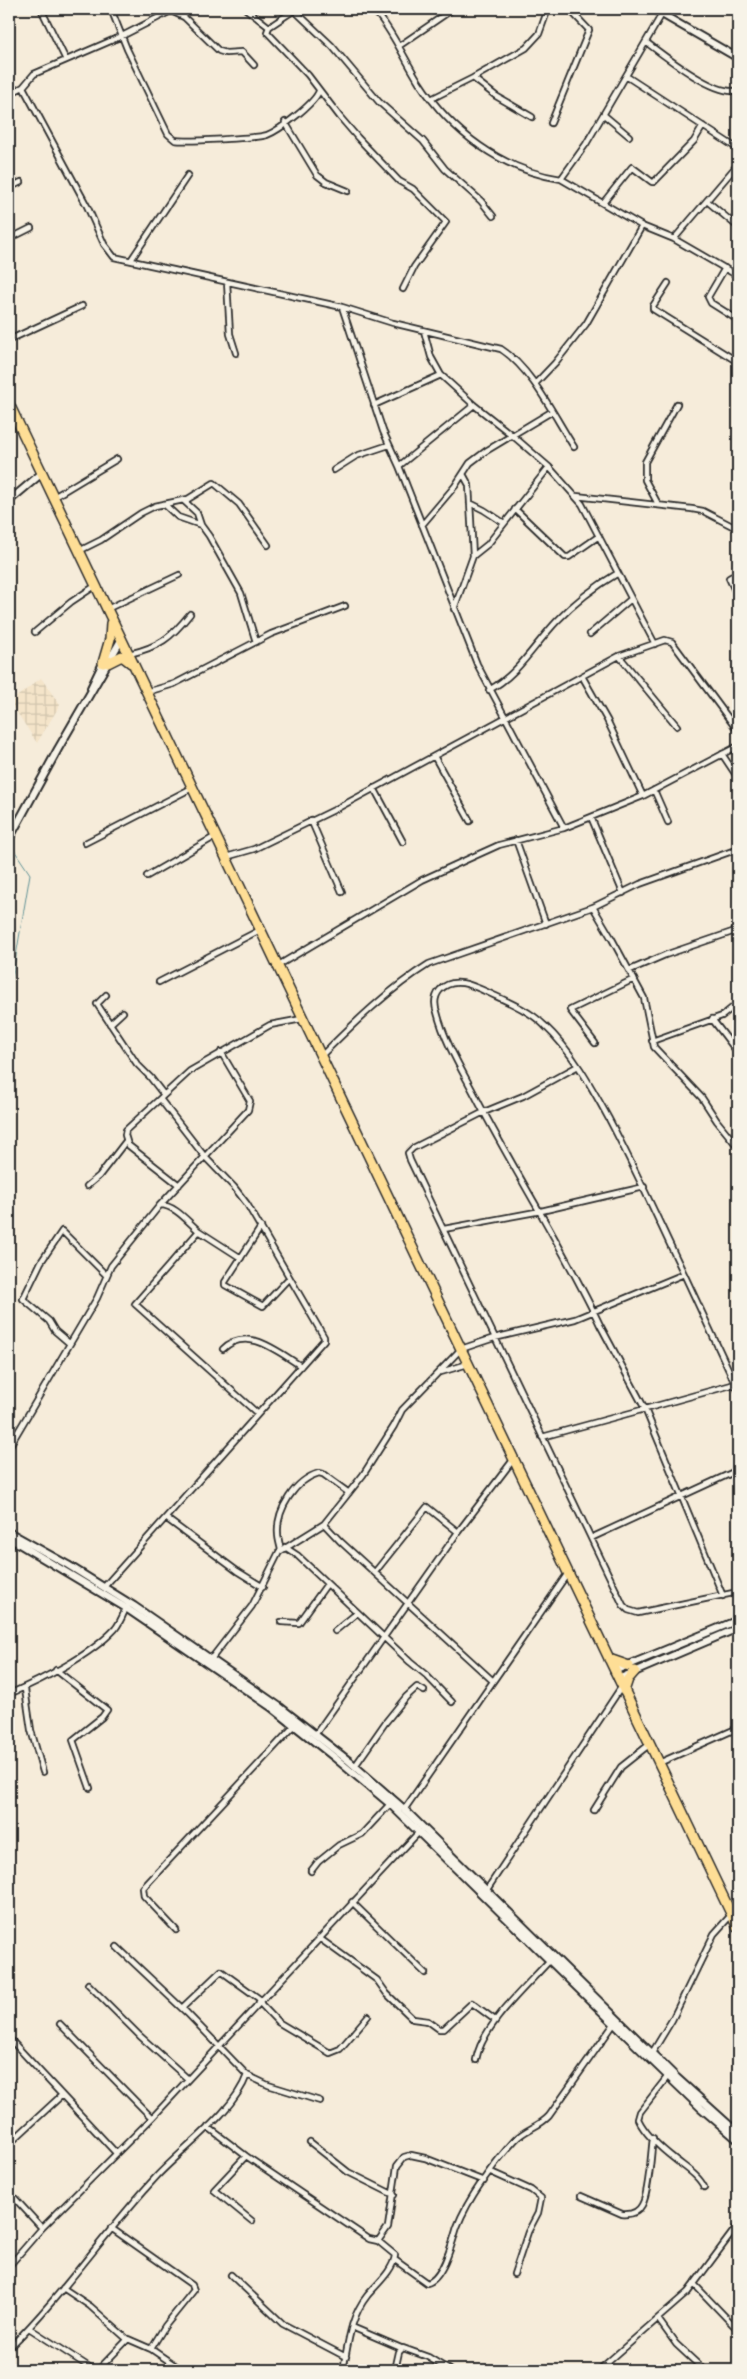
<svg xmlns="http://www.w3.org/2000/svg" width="747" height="2379" viewBox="0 0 747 2379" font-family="'Shantell Sans',sans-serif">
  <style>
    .industrial { fill: url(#industrial-grid) }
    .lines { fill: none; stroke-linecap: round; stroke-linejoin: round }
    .stream { stroke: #619296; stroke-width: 1 }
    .street-casing { stroke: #2b2b2b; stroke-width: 8 }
    .secondary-casing { stroke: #2b2b2b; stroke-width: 10 }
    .highway-casing { stroke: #2b2b2b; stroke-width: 12 }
    .street { stroke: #f7f3e8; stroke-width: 4.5 }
    .secondary { stroke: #f7f3e8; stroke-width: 6 }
    .highway { stroke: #fede96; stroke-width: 9 }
  </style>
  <defs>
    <pattern id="industrial-grid" width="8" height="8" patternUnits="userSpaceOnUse" patternTransform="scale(1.25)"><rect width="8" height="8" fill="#f4e4c9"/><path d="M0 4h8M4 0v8" fill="none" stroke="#d1c4ad"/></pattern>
  </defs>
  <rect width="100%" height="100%" fill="#f6ecda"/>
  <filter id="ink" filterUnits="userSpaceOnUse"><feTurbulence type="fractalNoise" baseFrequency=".02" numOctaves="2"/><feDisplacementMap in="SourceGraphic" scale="10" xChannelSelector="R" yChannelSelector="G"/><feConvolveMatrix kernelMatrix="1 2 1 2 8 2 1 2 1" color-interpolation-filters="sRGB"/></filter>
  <g filter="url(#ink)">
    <!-- industrial -->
    <path class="industrial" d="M41,678L60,705L37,743L10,702Z"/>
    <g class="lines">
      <!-- stream -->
      <path class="stream" d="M9,997L30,874L12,847"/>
      <defs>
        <path id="street" d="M41,9L66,60
          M111,9L127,49L168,134L175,140C184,142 259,138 267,135C280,130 315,103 319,91
          M246,9L269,27
          M293,9L332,46L379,102L423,141L445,169L481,201L493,216
          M296,9L269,27L267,32L308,75L340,117L358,138L399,181L413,189L446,222L414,267L403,289
          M365,9L373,11L379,16C395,36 405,60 419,82C451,132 502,170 561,179L586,144L662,14
          M646,42C663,55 717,98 738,90
          M399,46L453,9
          M626,76L738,149
          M473,78L526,48L539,34L548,9
          M23,87L87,206L104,244L114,257L342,307L393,323L501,349C532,369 554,416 574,447
          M9,94L23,87L34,74L122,36L171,11L184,17L219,51L226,53L242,52L254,65
          M431,99L473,78L496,96L532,117
          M604,115L629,136
          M285,122L317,175L326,182L348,191
          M551,123L589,30L569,9
          M561,179L642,226L674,239L738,276
          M9,188L21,182
          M707,201L738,227
          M603,203L632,167L652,182H654L694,141L703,126
          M9,239L31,228
          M674,239L738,164
          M131,260L188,175
          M725,268L708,297L711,303L738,320
          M227,282L230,334L236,353
          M668,283L653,306V309L738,362
          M342,307L383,431L399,466L477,664L564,828
          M424,331L431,357L441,375L474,405L512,435L549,467L582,504L655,644
          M9,340L82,306
          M535,384L555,363L586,324L642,226
          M374,405L441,375
          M399,466L474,405
          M334,470L356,456L389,445
          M576,496L692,509L703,511L738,529
          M54,497L117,459
          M183,500L197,513L201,525L209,536L241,593L256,642
          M470,503L484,510L504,523
          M164,504L178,517L201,525
          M658,504L645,480V462L677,404
          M515,509L565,557H569L599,536
          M422,525L455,486L470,463L486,451L551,412
          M79,551L101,540L141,513L155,506L188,499L214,483L239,504L268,545
          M473,556L488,544L549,467
          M738,573L729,578L738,597
          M107,609L179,575
          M454,609L473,556L469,485L463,474
          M35,632L71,602L95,586
          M590,634L631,599
          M129,654C159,647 171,638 190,614
          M619,656L677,726
          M582,676L607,720L643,796
          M489,690C518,675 535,644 557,621C575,602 596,586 618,573
          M147,692L174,684L271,634L345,606
          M722,754L738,778
          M434,756L470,821
          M374,788L403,842
          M654,790L668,822
          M591,817L623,893
          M311,820L342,892
          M516,840L546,924
          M85,843L192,788
          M226,857L254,849L336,809L619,656L665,640L672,642L738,731
          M147,876L216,836
          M593,907L612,939L644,998L654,1047L702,1098L717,1121L738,1147
          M277,966L422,880L468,859L499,845L564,828L643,796L738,746
          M630,970L665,955L738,930
          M159,982L260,930
          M106,995L97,1004L137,1064L150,1077L164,1095
          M712,1019L738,1053
          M110,1024L123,1012
          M652,1041L722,1016L738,1003
          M595,1043L570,1010L634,979
          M321,1056C353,1024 390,988 429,964L593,907L640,884L738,849
          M578,1066L523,1096L484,1112L413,1148L408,1153L410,1160L623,1605L628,1610L638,1613L738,1592
          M160,1099L205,1157L234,1187L247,1204L324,1337V1340L258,1414
          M179,1185L128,1145L125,1135L126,1130L190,1071L270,1025L302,1019
          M87,1186L99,1176L126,1141
          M261,1227L225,1282V1285L263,1306L289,1278
          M444,1229L541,1211L644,1187
          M199,1231L241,1258
          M684,1274L738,1390
          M69,1343L55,1331L49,1321L23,1299L41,1262L62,1231L106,1275
          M223,1349C247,1325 278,1352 301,1366
          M441,1372L468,1364
          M9,1447L97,1298L111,1266L160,1205L248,1110L250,1101L221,1052
          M167,1519L237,1571L263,1587
          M324,1524L363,1475L394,1426L402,1410L461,1349L494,1338L575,1319L684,1274C659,1222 636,1170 609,1119C591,1086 572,1051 544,1025C529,1010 506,1001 487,992C472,985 453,976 440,990C434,997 434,1004 437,1012C445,1044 465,1075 480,1105C519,1179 564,1249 600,1325L645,1409L542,1437
          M591,1538L738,1470
          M285,1547L297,1555L410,1662L426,1675L452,1702
          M281,1550C280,1545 278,1539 278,1534C276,1510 295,1480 319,1473L323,1474L349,1493
          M375,1572L427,1507L458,1532
          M104,1587L258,1414L135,1304L199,1231C188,1222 175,1205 160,1205
          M723,1596L645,1409L735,1384
          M281,1622L299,1623L327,1584
          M335,1631L357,1613
          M211,1659L252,1606L279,1552L324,1524L340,1541L493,1681
          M56,1670L107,1710L102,1717L73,1740L90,1788
          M25,1689L31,1730L43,1772
          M9,1694C42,1680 91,1655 115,1629C120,1623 123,1615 126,1608
          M315,1735L458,1532L513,1460
          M659,1763L738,1728
          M355,1766L385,1723L406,1697L417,1687L424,1691
          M404,1810L568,1573
          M594,1810L621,1767L650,1744
          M311,1871L318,1862L339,1845L362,1834L390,1804
          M486,1891L622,1686
          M352,1902L425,1973
          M176,1930L144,1896L143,1888L295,1725
          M319,1938L377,1980L387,1994L413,2019L428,2021L439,2029H444L472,2003L495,2020
          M88,1984L140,2036L188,2079
          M259,2002L278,2022L330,2053L340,2049L368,2016
          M182,2008L221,1971L261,2000
          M60,2024L152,2118
          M9,2038L116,2153
          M652,2053L672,2020L714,1934L732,1914
          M476,2060C482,2025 527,1986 550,1960
          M247,2075L268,2085L320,2101
          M668,2076L640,2112L638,2119C645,2134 663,2150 676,2160C686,2168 699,2176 704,2187
          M208,2127L246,2156L369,2239L378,2241L395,2255C394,2270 376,2285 367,2296C350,2317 348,2345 343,2370
          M310,2142L348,2172L394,2195
          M9,2144L61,2096
          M246,2156L214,2190L252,2221
          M491,2172L531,2190L541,2198L538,2213L528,2232L514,2274
          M9,2192L42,2228
          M581,2196L622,2214C631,2215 638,2213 642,2205C649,2194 651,2152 653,2138
          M378,2241L388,2227L397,2166L404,2157L411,2155L425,2158L484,2181
          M395,2260L427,2283C443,2280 453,2240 457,2227C468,2198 494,2163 515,2140C525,2129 539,2127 549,2116L614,2024
          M9,2266L42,2228L152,2118L419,1832
          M231,2275L283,2324L346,2357
          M694,2284L738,2330
          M63,2288L90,2306L127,2339
          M658,2319L676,2344L704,2370
          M352,2327L401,2348
          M29,2328L94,2370
          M9,2348C63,2295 105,2232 156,2177C183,2148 234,2112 247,2075L187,2013L117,1947
          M151,2349L182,2370
          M607,2363L614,2370
          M98,2370L128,2339L151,2349L165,2326L194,2290L192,2285L111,2228
          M395,2370L399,2352L403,2348L428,2357L449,2370
          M599,2370L688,2292L738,2225"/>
        <path id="secondary" d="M653,9L738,58
          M9,501L42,473
          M91,688L104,661
          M9,839L58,749L121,640
          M9,1532L68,1565L134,1606L280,1707L349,1761L404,1809L677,2078L738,2133
          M9,1538L126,1608L271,1707L334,1757L390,1804L640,2049L701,2108L738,2140
          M614,1671L738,1620
          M618,1679L738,1628"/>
        <path id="highway" d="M9,404L738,1928
          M103,663L110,639L111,623
          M108,663L122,656L131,663
          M609,1659L629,1666
          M624,1691L628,1679L635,1671"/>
      </defs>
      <!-- street casing -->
      <use href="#street" class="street-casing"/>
      <!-- secondary casing -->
      <use href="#secondary" class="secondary-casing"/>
      <!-- highway casing -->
      <use href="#highway" class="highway-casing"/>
      <!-- street -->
      <use href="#street" class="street"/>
      <!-- secondary -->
      <use href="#secondary" class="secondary"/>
      <!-- highway -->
      <use href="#highway" class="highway"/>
    </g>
  </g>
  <!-- margin -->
  <rect width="747" height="2379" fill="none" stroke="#f7f3e8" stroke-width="30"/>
  <rect x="15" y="15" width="717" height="2349" fill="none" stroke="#2b2b2b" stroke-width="2" filter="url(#ink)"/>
</svg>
